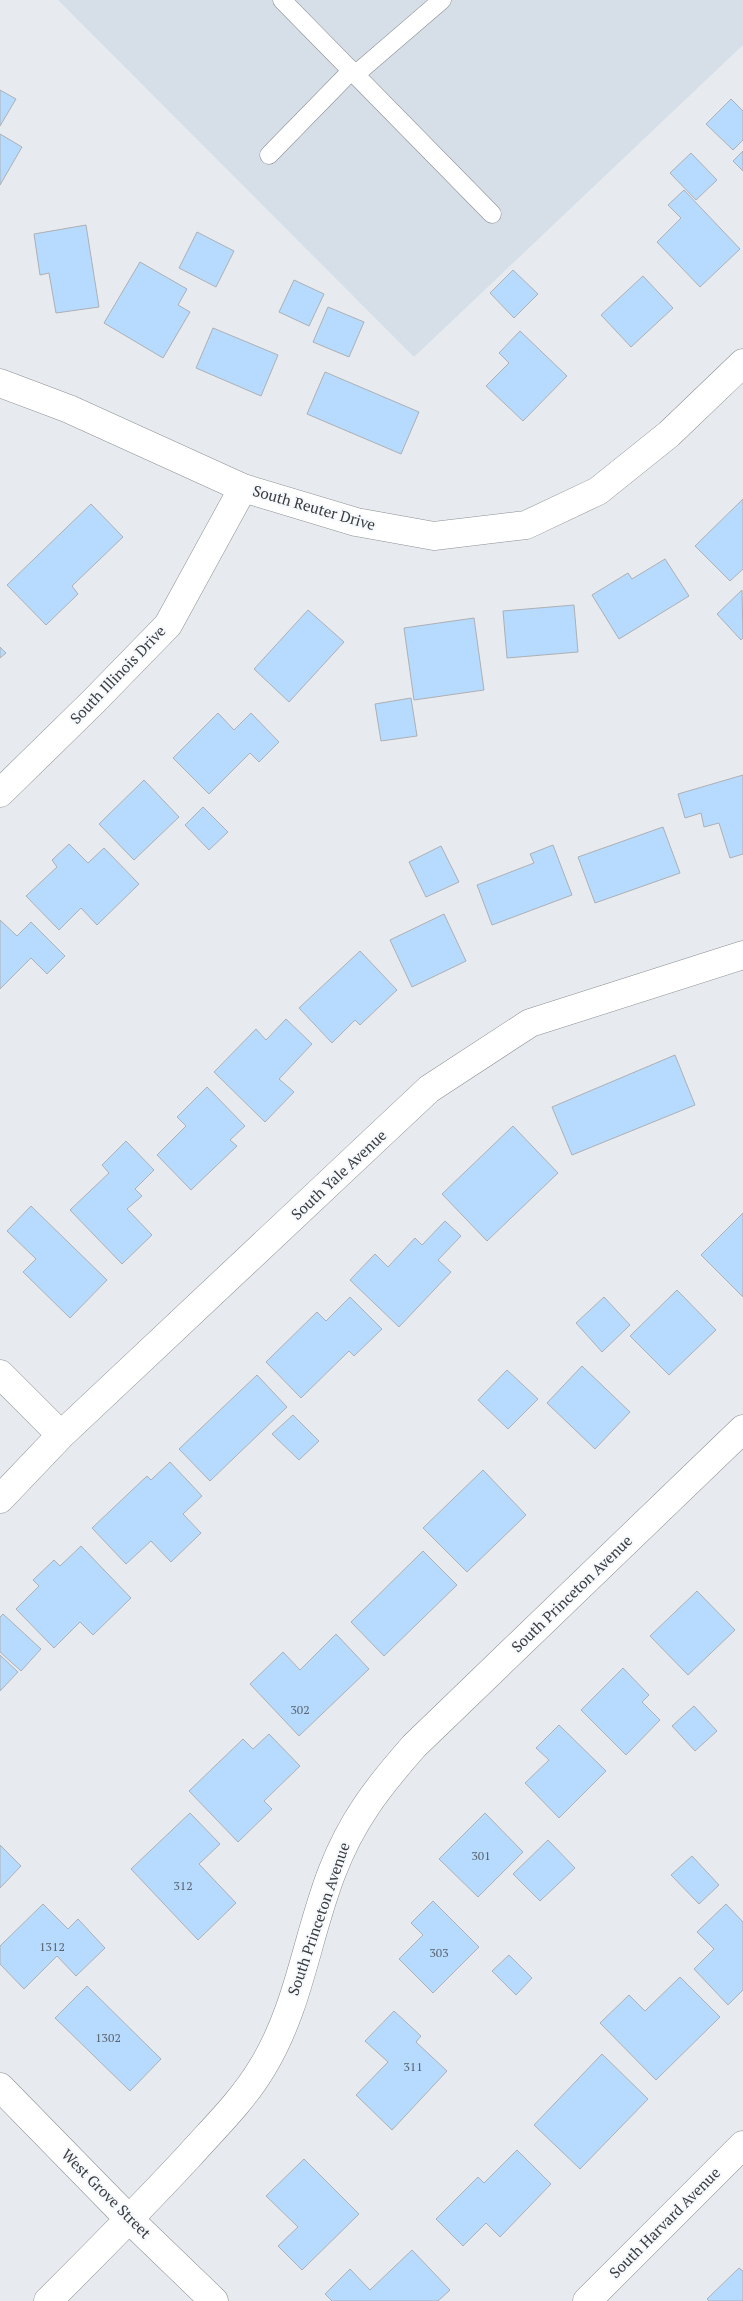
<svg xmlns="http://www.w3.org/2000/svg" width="743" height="2301" viewBox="0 0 743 2301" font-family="'PT Serif',serif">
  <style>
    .built { fill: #d6dfe8 }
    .building { fill: #b7daff; stroke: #adb0b4 }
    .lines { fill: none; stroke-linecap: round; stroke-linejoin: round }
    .service-casing { stroke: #8c8f93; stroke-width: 19 }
    .minor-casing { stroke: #8c8f93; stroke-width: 29 }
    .service { stroke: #fff; stroke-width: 18 }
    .minor { stroke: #fff; stroke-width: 28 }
    .labels { text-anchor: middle; stroke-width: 4; stroke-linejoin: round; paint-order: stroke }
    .number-label { font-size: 12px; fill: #59646e }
    .street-label { font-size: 15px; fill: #3a3c3d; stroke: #f5f8fc }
  </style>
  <rect width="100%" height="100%" fill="#e7ebef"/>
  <!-- built -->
  <path class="built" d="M58,0H743V45L414,357Z"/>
  <!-- building -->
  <path class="building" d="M0,90L16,99L0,126Z
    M731,99L743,111V140L733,150L706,124Z
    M0,134L22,147L0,185Z
    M743,151V171L733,161Z
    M691,153L717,180L696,200L670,173Z
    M684,190L740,249L700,287L657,242L681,218L668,205Z
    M86,225L99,307L56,313L49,273L40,275L34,234Z
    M197,232L234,251L216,287L179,268Z
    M140,262L187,289L178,305L190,312L163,358L104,323Z
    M513,270L538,294L514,318L490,293Z
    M643,276L673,308L631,347L601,315Z
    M294,280L324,294L309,326L279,312Z
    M328,307L364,322L349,357L313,342Z
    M213,328L278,355L261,396L196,368Z
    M520,331L567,376L523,421L486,386L509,363L499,353Z
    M325,372L419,412L401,454L307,414Z
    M743,499V569L730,581L695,546Z
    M91,504L123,537L72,586L78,594L46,625L7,585Z
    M665,559L689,596L619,639L592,595L628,573L632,579Z
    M742,590L743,638L741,640L717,614Z
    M574,605L578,652L507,658L503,611Z
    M308,610L344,642L289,702L254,669Z
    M474,618L484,690L414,700L404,628Z
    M0,647L6,653L0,658Z
    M411,698L417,736L381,741L375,704Z
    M218,713L234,730L251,713L279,742L259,762L250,753L209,794L173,758Z
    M743,775V854L730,858L719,823L704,827L701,813L685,818L678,794Z
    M144,780L179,817L134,860L99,824Z
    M203,807L228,832L209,850L185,825Z
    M663,827L680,873L595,903L578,857Z
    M69,844L88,863L104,848L139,884L97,925L81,908L59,930L26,896L57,867L52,860Z
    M553,845L572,895L492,925L477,885L534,863L530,854Z
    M441,846L459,882L426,897L409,862Z
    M444,914L466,961L412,987L390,940Z
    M0,920L17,936L31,922L65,956L47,974L31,958L0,989Z
    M360,951L397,990L360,1025L355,1020L332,1043L299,1008Z
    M286,1019L312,1044L279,1079L294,1092L265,1122L214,1072L256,1029L266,1040Z
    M675,1055L695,1105L572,1155L552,1107Z
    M207,1087L245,1126L230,1140L237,1146L191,1190L157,1155L186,1126L177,1117Z
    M513,1126L558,1173L487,1241L442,1194Z
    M126,1141L154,1170L135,1189L142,1196L127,1209L152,1235L122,1264L70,1210L109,1173L102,1165Z
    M31,1206L107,1280L70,1318L23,1272L36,1259L7,1231Z
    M743,1213V1297L701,1255Z
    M445,1221L461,1236L438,1260L451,1272L399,1327L350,1280L375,1254L388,1267L415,1238L422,1245Z
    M677,1290L716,1330L669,1375L630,1336Z
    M350,1297L382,1329L354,1356L349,1351L301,1398L266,1362L317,1312L326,1321Z
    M604,1297L630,1325L602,1352L576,1323Z
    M582,1366L630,1412L595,1449L547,1403Z
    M507,1370L538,1399L508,1429L478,1400Z
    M257,1375L287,1407L210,1481L179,1449Z
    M293,1415L319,1441L299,1460L272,1434Z
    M170,1462L202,1496L183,1514L201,1533L171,1562L151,1541L126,1564L92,1528L147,1476L151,1480Z
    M483,1470L526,1515L467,1572L423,1528Z
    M81,1546L131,1598L93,1635L80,1622L54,1648L16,1609L39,1586L33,1580L54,1560L60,1566Z
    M423,1551L457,1585L384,1656L351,1622Z
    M697,1591L735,1630L688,1675L650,1636Z
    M3,1614L41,1649L21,1671L0,1652V1617Z
    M336,1634L369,1669L299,1736L250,1684L283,1652L300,1670Z
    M0,1655L18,1672L0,1691Z
    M623,1668L649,1695L642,1702L660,1720L626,1755L581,1710Z
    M694,1706L717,1731L695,1751L672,1726Z
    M559,1725L606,1771L559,1818L525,1783L549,1760L536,1748Z
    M269,1734L300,1766L264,1801L272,1809L238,1842L189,1791L243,1739L253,1749Z
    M190,1813L220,1844L199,1864L236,1903L198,1940L131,1869Z
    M485,1813L523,1852L478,1897L439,1859Z
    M548,1840L575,1868L540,1901L513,1874Z
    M0,1845L21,1866L0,1888Z
    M692,1856L719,1885L699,1904L671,1875Z
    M433,1901L479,1947L433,1993L399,1959L423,1935L411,1923Z
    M43,1904L68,1929L78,1919L105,1948L76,1976L57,1956L24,1989L0,1964V1946Z
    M726,1904L743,1922V1990L728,2005L694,1969L714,1949L697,1932Z
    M509,1955L532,1978L516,1995L492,1971Z
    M680,1977L720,2017L656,2080L600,2023L629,1995L645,2011Z
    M87,1986L161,2059L130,2091L55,2018Z
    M394,2011L421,2036L416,2042L447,2071L392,2130L356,2095L388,2062L365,2041Z
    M602,2054L648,2099L580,2169L534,2125Z
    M517,2150L551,2184L500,2237L486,2223L463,2246L436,2219L478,2177L484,2183Z
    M304,2159L359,2214L302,2270L278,2246L298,2227L266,2196Z
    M412,2250L450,2290L438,2301H332L325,2294L350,2269L370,2290Z
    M739,2268L743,2271V2301H709L707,2299Z"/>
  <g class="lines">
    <defs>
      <path id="service" d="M282,0L492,214
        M356,74L442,0
        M269,155L352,70"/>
      <path id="minor" d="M0,383L69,409L243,488L356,522L434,536L526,525L598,491L669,434L743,363
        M0,793L94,701L168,625L243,488
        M0,1374L61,1435
        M0,1499L61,1435L429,1089L530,1023L743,955
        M0,2087L130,2220L214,2301
        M48,2301C96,2253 144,2205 190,2155C215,2127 243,2100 262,2068C299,2008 307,1936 332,1872C352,1820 378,1787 414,1746L743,1429
        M587,2301L743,2145"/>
    </defs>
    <!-- service casing -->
    <use href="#service" class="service-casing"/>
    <!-- minor casing -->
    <use href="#minor" class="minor-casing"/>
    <!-- service -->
    <use href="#service" class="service"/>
    <!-- minor -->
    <use href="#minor" class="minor"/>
  </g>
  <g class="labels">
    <!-- number labels -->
    <g class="number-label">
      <text x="300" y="1714">302</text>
      <text x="481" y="1860">301</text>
      <text x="183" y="1890">312</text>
      <text x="52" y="1951">1312</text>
      <text x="439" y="1957">303</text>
      <text x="108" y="2042">1302</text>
      <text x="413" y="2071">311</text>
    </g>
    <!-- street labels -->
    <g class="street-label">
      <text transform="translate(314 508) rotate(16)" y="5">South Reuter Drive</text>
      <text transform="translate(118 675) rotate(-46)" y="5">South Illinois Drive</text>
      <text transform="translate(339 1175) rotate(-43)" y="5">South Yale Avenue</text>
      <text transform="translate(572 1594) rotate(-44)" y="5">South Princeton Avenue</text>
      <text transform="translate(319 1919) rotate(-71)" y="5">South Princeton Avenue</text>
      <text transform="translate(106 2194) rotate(45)" y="5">West Grove Street</text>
      <text transform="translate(665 2223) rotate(-45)" y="5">South Harvard Avenue</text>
    </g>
  </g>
</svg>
